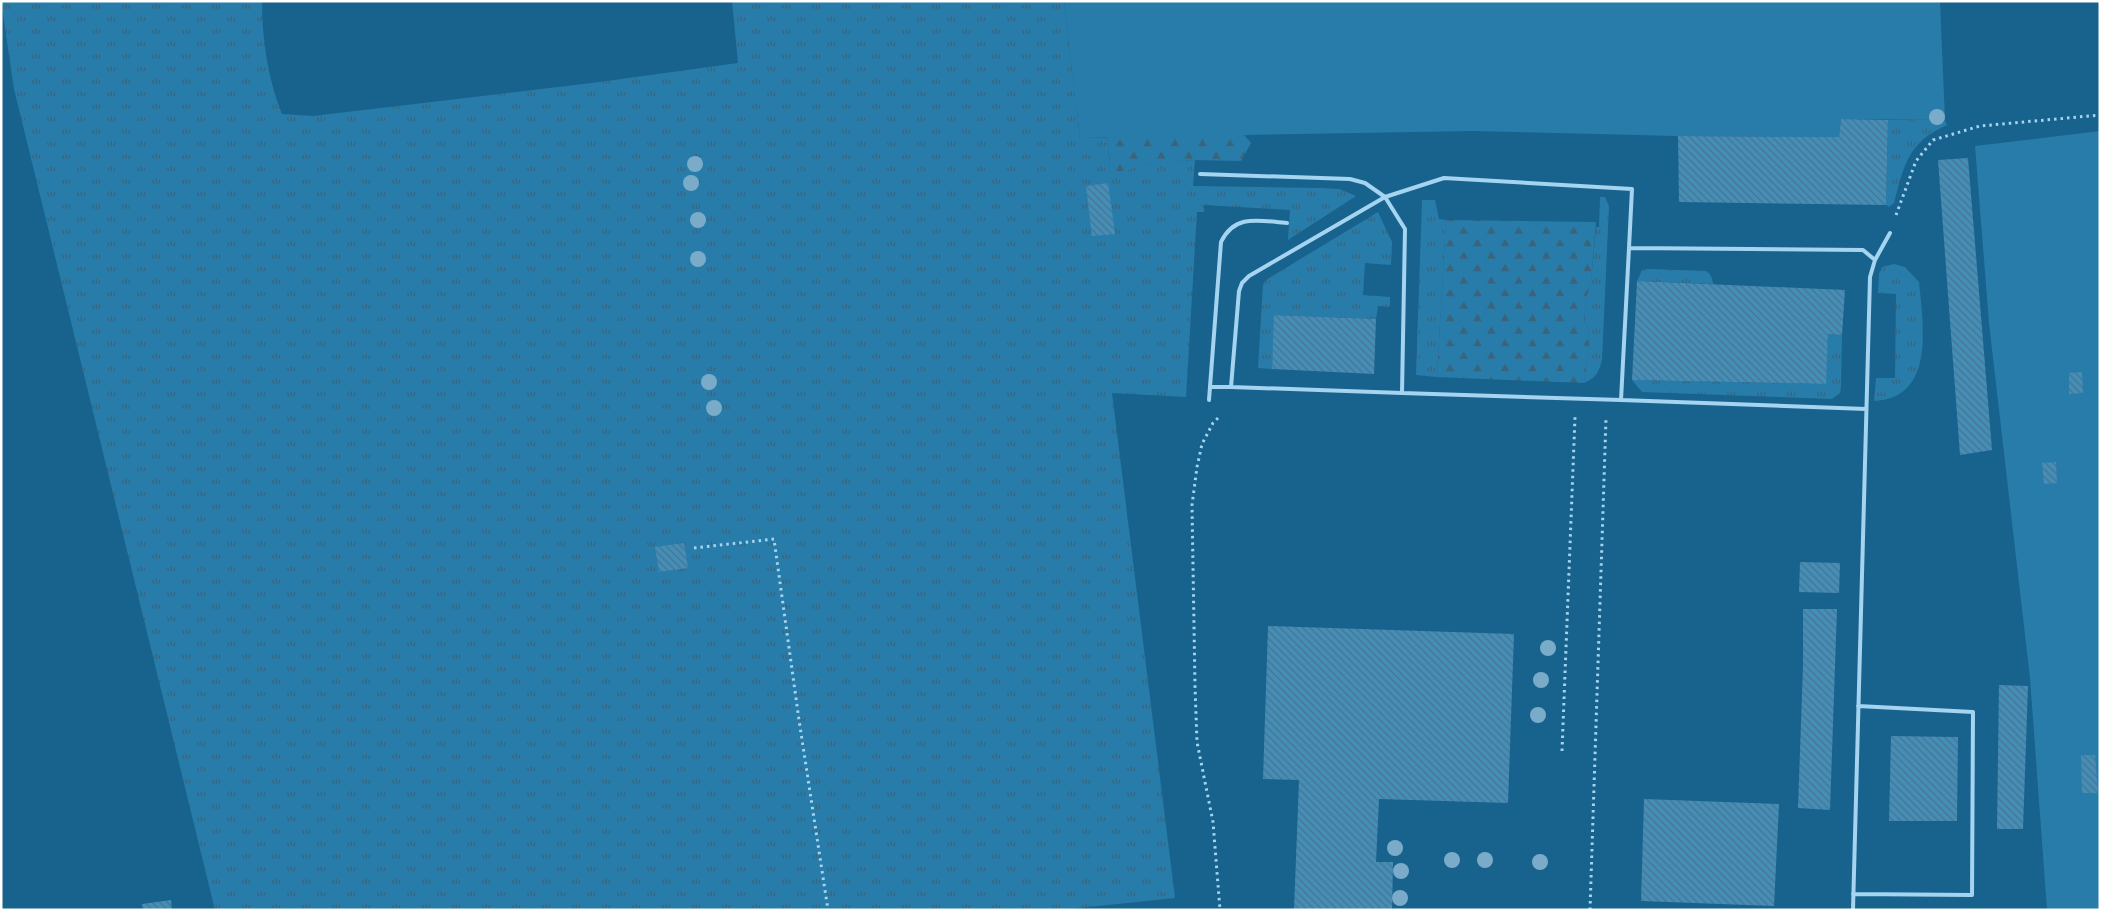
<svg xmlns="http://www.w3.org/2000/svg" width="2101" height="911" viewBox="0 0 2101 911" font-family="Raleway,sans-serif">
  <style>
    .grass { fill: url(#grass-tufts) }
    .forest { fill: url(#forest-firs) }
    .garden { fill: #287caa }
    .building { fill: url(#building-back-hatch) }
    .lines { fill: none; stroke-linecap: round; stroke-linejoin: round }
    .path { stroke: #a4d4ef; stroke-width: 3; stroke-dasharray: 2.5 4; stroke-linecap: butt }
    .service { stroke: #a4d4ef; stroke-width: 4 }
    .tree { fill: #7aacc9 }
  </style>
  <defs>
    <pattern id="grass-tufts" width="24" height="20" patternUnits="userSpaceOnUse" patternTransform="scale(1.25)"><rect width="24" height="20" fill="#287caa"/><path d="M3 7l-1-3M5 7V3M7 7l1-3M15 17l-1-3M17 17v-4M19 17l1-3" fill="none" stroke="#3a647b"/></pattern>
    <pattern id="forest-firs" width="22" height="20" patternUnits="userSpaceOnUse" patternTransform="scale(1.25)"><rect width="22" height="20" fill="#287caa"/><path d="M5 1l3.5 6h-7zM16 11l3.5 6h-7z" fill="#3a647b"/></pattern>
    <pattern id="building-back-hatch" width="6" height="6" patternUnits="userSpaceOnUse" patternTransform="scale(1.25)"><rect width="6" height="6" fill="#458eb8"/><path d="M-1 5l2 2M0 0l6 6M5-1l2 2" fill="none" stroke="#48748d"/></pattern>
  </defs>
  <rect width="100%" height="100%" fill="#18628e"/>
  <!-- grass -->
  <path class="grass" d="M1,1H262C262,39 268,80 282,114L313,116L592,83L738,63L732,1H1064L1080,138H1107L1110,168L1195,160L1193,186L1321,188L1339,189L1356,196L1288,240L1290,210L1204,205V212H1197L1186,397L1112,393L1175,898L1060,910H215L14,89Z
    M1888,120H1945L1947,125C1908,142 1904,165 1894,203L1889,207L1886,205Z
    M1600,197H1605L1609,206L1602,360C1599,372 1596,378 1584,383L1590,332L1584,320L1586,298L1591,282L1596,227H1599Z
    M1422,200H1435L1439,219L1446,220L1437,377L1416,375Z
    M1378,212L1392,242L1391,265L1365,263L1363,295L1390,297V307L1378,306L1376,319L1275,315L1272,369L1258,368L1263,285L1266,280Z
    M1894,264L1905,267L1919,282C1923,324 1936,398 1874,401L1876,378H1895L1896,294L1878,293L1879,274L1882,267Z
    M1649,269L1706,271L1710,274L1714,284L1637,281L1642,270Z
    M1828,334L1842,335L1841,387L1840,393L1832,399L1642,392L1632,380L1825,384Z"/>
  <!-- forest -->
  <path class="forest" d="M1077,18L1239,129L1251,143L1241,161L1195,160L1146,165L1119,172L1110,168L1107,138L1112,124L1076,106L1068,32Z
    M1446,220L1596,222L1591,282L1586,298L1584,320L1590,332L1584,383L1437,377Z"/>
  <!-- garden -->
  <path class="garden" d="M1064,1H1940L1945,120L1841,119L1839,137L1678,136L1472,131L1080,138Z
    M2100,131V910H2047L2030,678L1989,323L1975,146Z"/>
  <!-- building -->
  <path class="building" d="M1841,119L1888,120L1886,205L1679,202L1678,136L1839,137Z
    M1968,158L1992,450L1960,455L1938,160Z
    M1108,183L1115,234L1092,236L1086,186Z
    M1637,281L1845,290L1842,335L1828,334L1826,384L1632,380Z
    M1274,315L1376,319L1374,374L1272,369Z
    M2082,372L2083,393L2069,394V373Z
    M2056,462L2057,483L2044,484L2042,463Z
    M684,543L688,568L659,572L655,547Z
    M1800,562L1840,563L1839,593L1799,592Z
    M1803,609H1837L1830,810L1798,808L1803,666Z
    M1268,626L1514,634L1508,803L1379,799L1376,862H1393L1392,910H1294L1299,780L1263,779Z
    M1999,685L2028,686L2023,829H1997Z
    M1891,736L1958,737L1957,821H1889Z
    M2081,755H2095L2098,793H2082Z
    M1644,799L1779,804L1774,906L1641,901Z
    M171,900L172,910H143L142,904Z"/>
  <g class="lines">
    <!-- path -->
    <path class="path" d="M1896,215L1916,161L1933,140L1980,126L2100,115
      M1218,418L1213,423L1202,444L1197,467L1192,505L1195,686L1197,742L1213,822L1220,910
      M694,548L774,539L799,720L828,910
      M1562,751L1575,417
      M1590,910L1606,418"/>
    <!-- service -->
    <path class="service" d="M1200,174L1350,179L1365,183L1385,197L1249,276L1242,283L1239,291L1231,387L1402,393
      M1210,387H1231
      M1209,400L1221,242C1235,213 1260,221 1287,223
      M1621,400L1402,393L1405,229L1385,197L1444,178L1632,189L1629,248
      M1866,409L1621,400L1629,248L1863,250L1875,260
      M1853,894L1972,895L1973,712L1858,706
      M1853,910L1870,277L1875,260L1890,233"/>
  </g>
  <!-- trees -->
  <g class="tree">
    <circle cx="1937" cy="117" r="8"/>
    <circle cx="695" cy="164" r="8"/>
    <circle cx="691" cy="183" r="8"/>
    <circle cx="698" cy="220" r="8"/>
    <circle cx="698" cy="259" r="8"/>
    <circle cx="709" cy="382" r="8"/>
    <circle cx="714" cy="408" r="8"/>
    <circle cx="1548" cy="648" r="8"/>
    <circle cx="1541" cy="680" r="8"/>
    <circle cx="1538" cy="715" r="8"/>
    <circle cx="1395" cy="848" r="8"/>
    <circle cx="1452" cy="860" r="8"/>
    <circle cx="1485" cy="860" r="8"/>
    <circle cx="1540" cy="862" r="8"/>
    <circle cx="1401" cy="871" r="8"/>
    <circle cx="1400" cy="898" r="8"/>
  </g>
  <!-- border -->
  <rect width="2101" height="911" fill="none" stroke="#ffffff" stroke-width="5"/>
</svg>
